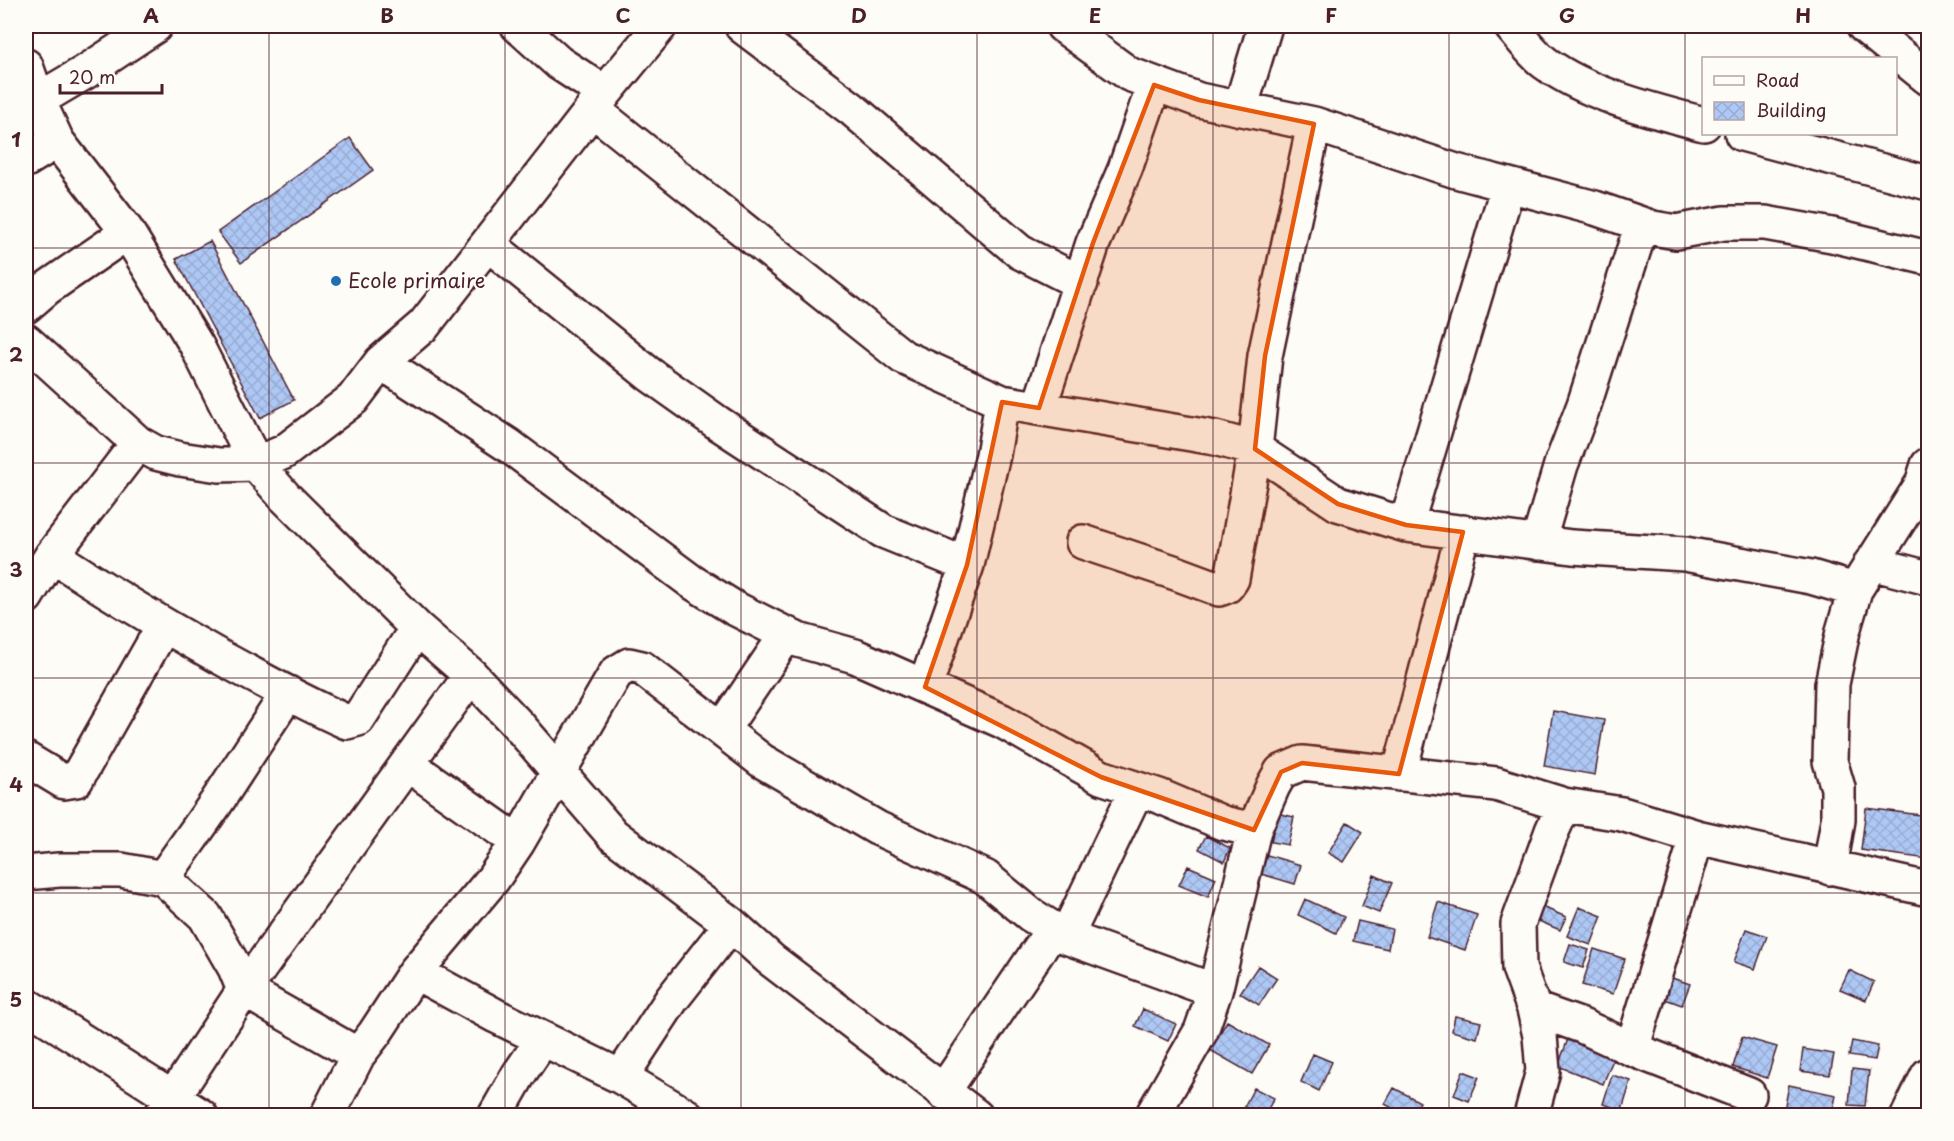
<svg xmlns="http://www.w3.org/2000/svg" width="1954" height="1141" viewBox="0 0 1954 1141" font-family="'Playpen Sans',sans-serif">
  <style>
    .building { fill: url(#building-cross-hatch); stroke: #4a1f2b; stroke-width: 1.5 }
    .lines { fill: none; stroke-linecap: round; stroke-linejoin: round }
    .minor-casing { stroke: #4a1f2b; stroke-width: 38 }
    .minor { stroke: #fdfcf7; stroke-width: 33 }
    .marked { fill: #e8590c; fill-opacity: 0.2; stroke: #e8590c; stroke-width: 4.5; stroke-linejoin: round }
    .grid { fill: none; stroke: #4a1f2b; stroke-width: 1.5; stroke-opacity: 0.55 }
    .poi-dot { fill: #1f6fb2; stroke: #fdfcf7; stroke-width: 2 }
    .labels { text-anchor: middle; stroke-width: 4.5; stroke-linejoin: round; paint-order: stroke }
    .poi-label { font-size: 20px; fill: #4a1f2b; stroke: #fdfcf7; text-anchor: start }
    .neatline { fill: none; stroke: #4a1f2b; stroke-width: 2 }
    .grid-label { font-size: 20px; text-anchor: middle; font-weight: bold; fill: #4a1f2b }
  </style>
  <defs>
    <pattern id="building-cross-hatch" width="8" height="8" patternUnits="userSpaceOnUse" patternTransform="scale(1.5)"><rect width="8" height="8" fill="#aec8f5"/><path d="M0 0l8 8M0 8l8-8" fill="none" stroke="#97abd2"/></pattern>
  </defs>
  <rect width="100%" height="100%" fill="#fdfcf7"/>
  <filter id="ink" filterUnits="userSpaceOnUse"><feTurbulence type="fractalNoise" baseFrequency=".0167" numOctaves="2"/><feDisplacementMap in="SourceGraphic" scale="12" xChannelSelector="R" yChannelSelector="G"/><feConvolveMatrix kernelMatrix="1 2 1 2 8 2 1 2 1" color-interpolation-filters="sRGB"/></filter>
  <g filter="url(#ink)">
    <!-- building -->
    <path class="building" d="M350,138L373,170L241,263L218,232Z
      M210,241L294,400L260,418L176,259Z
      M1553,711L1604,720L1595,775L1544,766Z
      M1866,808L1928,816V859L1861,850Z
      M1277,813L1294,817L1288,845L1271,842Z
      M1347,822L1363,832L1344,862L1328,853Z
      M1206,836L1230,848L1224,862L1199,849Z
      M1267,855L1301,865L1295,884L1261,874Z
      M1188,866L1216,878L1208,897L1179,885Z
      M1374,875L1392,883L1379,913L1362,906Z
      M1305,899L1344,917L1336,933L1298,915Z
      M1438,902L1477,915L1465,950L1427,937Z
      M1540,906L1566,917L1560,930L1534,919Z
      M1579,907L1602,916L1591,945L1567,936Z
      M1358,921L1392,929L1388,949L1353,941Z
      M1746,929L1767,936L1755,969L1734,962Z
      M1570,944L1589,950L1583,968L1564,962Z
      M1594,949L1625,959L1613,994L1582,985Z
      M1258,966L1277,978L1259,1005L1240,993Z
      M1849,970L1874,982L1866,1000L1840,989Z
      M1672,978L1690,984L1682,1005L1665,999Z
      M1143,1009L1176,1024L1168,1041L1135,1026Z
      M1455,1016L1481,1022L1477,1038L1452,1031Z
      M1227,1021L1269,1045L1252,1074L1210,1050Z
      M1571,1031L1617,1050L1603,1084L1558,1066Z
      M1742,1037L1777,1047L1767,1078L1733,1067Z
      M1852,1041L1878,1046L1875,1060L1849,1056Z
      M1803,1049L1834,1054L1830,1075L1800,1071Z
      M1313,1054L1332,1062L1319,1091L1301,1082Z
      M1852,1069L1869,1071L1865,1106L1849,1105Z
      M1463,1071L1479,1077L1469,1101L1454,1095Z
      M1612,1075L1631,1081L1622,1110L1603,1104Z
      M1789,1085L1836,1095L1832,1116H1783Z
      M1254,1088L1274,1098L1264,1116L1244,1107Z
      M1394,1088L1420,1102L1413,1116H1406L1385,1104Z
      M1599,1109L1619,1116H1597Z"/>
    <g class="lines">
      <defs>
        <path id="minor" d="M518,26L559,63L605,93
          M742,26L852,109L1020,252L1081,283
          M1063,26L1129,74L1199,100L1314,124L1456,171L1595,208L1653,228L1676,232L1724,223H1765L1832,235L1928,258
          M1511,26C1521,38 1532,53 1545,63C1589,95 1651,110 1704,124
          M1864,26L1928,78
          M26,66L38,100L57,141L126,230L197,346L256,464L285,497L417,628L471,675L519,726L613,835L731,924L770,959L976,1116
          M38,100L87,71L155,26
          M592,109L903,357L1002,402L1215,438L1255,449L1338,504L1406,525L1572,547L1685,554L1811,577L1855,590
          M1240,109L1265,26
          M1742,134L1928,183
          M26,160L57,141
          M488,244L649,374L718,423L883,531L967,565
          M26,306L47,288L118,239L126,230
          M26,341L138,443L156,453L180,459L219,465L256,464L284,452L353,399L381,362L424,325L605,93L660,26
          M381,362L508,445L692,582L734,608L798,640L855,656L1002,721L1101,777L1159,796L1223,823L1254,830
          M1039,408L1093,243L1125,169L1154,85
          M1406,525L1508,186
          M1083,542L1176,573L1219,589L1227,586L1232,579L1255,449L1265,356L1314,124
          M1538,543L1561,465L1584,405L1642,224
          M52,555C107,592 163,625 220,657C262,680 304,703 347,722L358,719L417,628
          M1871,563L1928,578
          M26,597L52,555L138,443
          M925,687L967,565L993,455L1002,402
          M722,730L787,634
          M26,759L64,782L76,780L164,625
          M407,764L518,842
          M1399,774L1463,532
          M1830,868L1838,820V788L1830,761L1832,684L1843,631L1855,590L1922,484L1928,465
          M26,873L59,870H121L163,878L216,803L288,693
          M163,878L205,916L235,968L244,990L358,1055
          M1066,937L1137,789
          M415,972L496,1016L621,1077L687,1116
          M26,1005L201,1116
          M1534,1009L1582,1026L1632,1049L1749,1095
          M1632,1049L1697,837
          M621,1077L672,999L731,924
          M943,1092L1053,929
          M161,1116L244,990L471,675
          M327,1116L358,1055L375,1033L415,972L493,879L518,842L616,673L629,665L642,668L762,761L877,828L985,877L1031,915L1066,937L1215,991
          M495,1116L519,1074L543,1039
          M1152,1116L1201,1031L1215,991L1254,830L1273,786L1281,772L1302,763L1496,784L1564,805L1622,814L1697,837L1928,889
          M1531,1116L1543,1071L1540,1036L1534,1009L1519,968L1518,924L1552,831L1564,805
          M1908,1116L1928,1075"/>
      </defs>
      <!-- minor casing -->
      <use href="#minor" class="minor-casing"/>
      <!-- minor -->
      <use href="#minor" class="minor"/>
    </g>
  </g>
  <!-- marked area -->
  <path class="marked" d="M1154,85L1199,100L1314,124L1265,356L1255,449L1338,504L1406,525L1463,532L1399,774L1302,763L1281,772L1254,830L1101,777L925,687L967,565L1002,402L1039,408L1093,243Z"/>
  <!-- grid -->
  <path class="grid" d="M269,26V1116M505,26V1116M741,26V1116M977,26V1116M1213,26V1116M1449,26V1116M1685,26V1116M26,248H1928M26,463H1928M26,678H1928M26,893H1928"/>
  <!-- markers -->
  <circle class="poi-dot" cx="336" cy="281" r="6"/>
  <g class="labels">
    <!-- poi labels -->
    <g class="poi-label">
      <text x="348" y="288">Ecole primaire</text>
    </g>
  </g>
  <!-- margin -->
  <rect width="1954" height="1141" fill="none" stroke="#fdfcf7" stroke-width="66"/>
  <!-- legend -->
  <rect x="1702" y="57" width="195" height="78" fill="#fdfcf7" stroke="#b5a4a5" stroke-width="1.5"/>
  <rect x="1714" y="76" width="30" height="9" fill="#fdfcf7" stroke="#b5a4a5" stroke-width="1.5"/>
  <text x="1756" y="87" font-size="18" fill="#4a1f2b">Road</text>
  <rect x="1714" y="102" width="30" height="18" fill="url(#building-cross-hatch)" stroke="#b5a4a5" stroke-width="1.5"/>
  <text x="1756" y="117" font-size="18" fill="#4a1f2b">Building</text>
  <!-- scale -->
  <path d="M60 84v9h102v-9" fill="none" stroke="#4a1f2b" stroke-width="3"/>
  <text x="69" y="84" font-size="18" fill="#4a1f2b" stroke="#fdfcf7" stroke-width="4.5" paint-order="stroke">20 m</text>
  <rect x="33" y="33" width="1888" height="1075" class="neatline"/>
  <g class="grid-label">
    <text x="151" y="23">A</text>
    <text x="387" y="23">B</text>
    <text x="623" y="23">C</text>
    <text x="859" y="23">D</text>
    <text x="1095" y="23">E</text>
    <text x="1331" y="23">F</text>
    <text x="1567" y="23">G</text>
    <text x="1803" y="23">H</text>
    <text x="16" y="147">1</text>
    <text x="16" y="362">2</text>
    <text x="16" y="577">3</text>
    <text x="16" y="792">4</text>
    <text x="16" y="1007">5</text>
  </g>
</svg>
